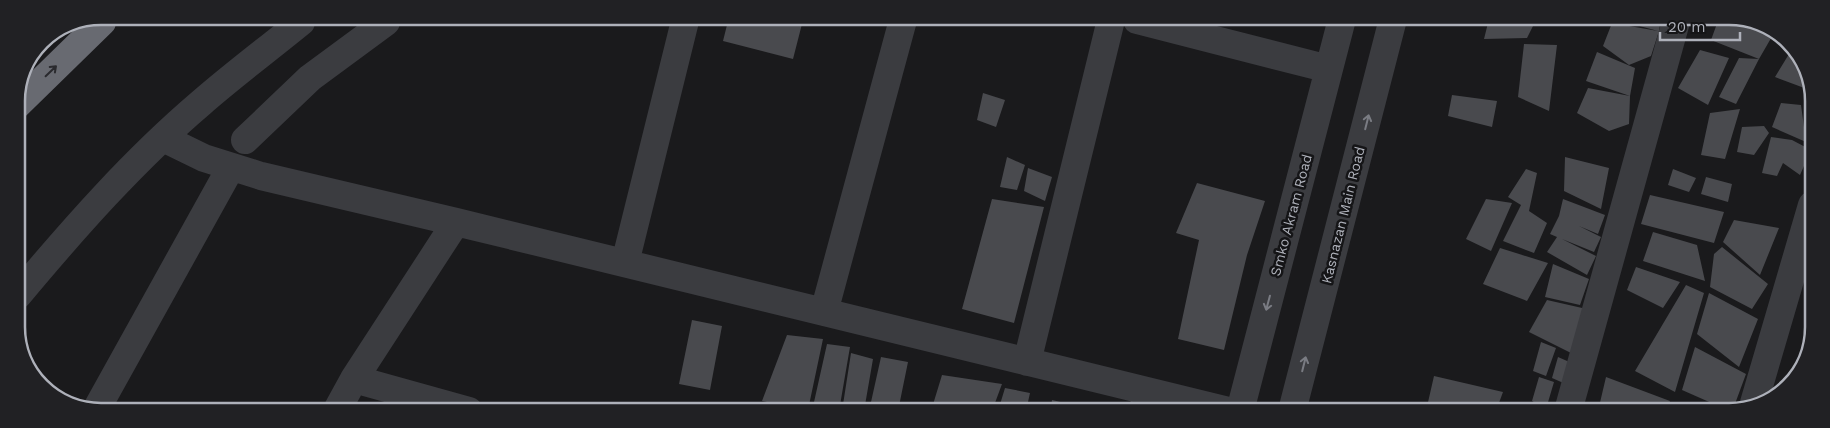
<svg xmlns="http://www.w3.org/2000/svg" width="1830" height="428" viewBox="0 0 1830 428" font-family="'Work Sans',sans-serif">
  <style>
    .building { fill: #494a4e }
    .lines { fill: none; stroke-linecap: round; stroke-linejoin: round }
    .minor { stroke: #3b3c40; stroke-width: 28 }
    .highway { stroke: #686a71; stroke-width: 28 }
    .oneway { stroke: #2a2a2e }
    .oneway2 { stroke: #7a7c83 }
    .labels { text-anchor: middle; stroke-width: 5; stroke-linejoin: round; paint-order: stroke }
    .street-label { font-size: 14px; fill: #aeb1ba; stroke: #151517 }
    .rim { fill: none; stroke: #aeb1ba; stroke-width: 2.5 }
  </style>
  <rect width="100%" height="100%" fill="#1a1a1c"/>
  <!-- building -->
  <path class="building" d="M1537,18L1527,38L1484,39L1489,19Z
    M1621,18H1661L1659,31L1651,56L1629,65L1603,46L1612,23L1658,31L1621,21Z
    M1719,18H1746L1774,33L1759,59L1711,40Z
    M803,20L793,59L723,41L728,21Z
    M1524,44L1557,45L1549,111L1518,97Z
    M1700,50L1729,58L1708,105L1678,88Z
    M1597,52L1635,68L1630,96L1586,81Z
    M1789,54L1798,58L1811,83L1807,89L1775,77Z
    M1739,58L1759,59L1736,104L1719,97Z
    M1588,88L1630,96L1629,124L1609,131L1577,113Z
    M983,93L1005,100L996,127L977,120Z
    M1452,95L1497,101L1492,127L1448,116Z
    M1781,103L1801,105L1806,142L1772,127Z
    M1740,109L1725,159L1701,155L1710,113Z
    M1764,126L1769,133L1754,155L1737,152L1742,127Z
    M1771,137L1792,140L1811,150L1800,175L1783,163L1777,176L1762,173Z
    M1007,157L1025,165L1017,190L1000,187Z
    M1565,157L1609,168L1601,209L1564,191Z
    M1028,168L1052,177L1045,201L1024,191Z
    M1526,169L1537,173L1529,211L1547,223L1534,253L1503,241L1521,205L1508,197Z
    M1673,169L1696,178L1689,192L1668,185Z
    M1706,177L1732,184L1728,202L1701,194Z
    M1197,183L1265,201L1247,255L1224,350L1178,339L1199,240L1176,233Z
    M1650,195L1724,212L1714,243L1641,224Z
    M992,199L1044,207L1014,323L962,309Z
    M1486,199L1512,203L1491,251L1466,239Z
    M1563,199L1605,215L1598,234L1579,226L1601,237L1594,252L1562,239L1596,256L1587,275L1547,252L1557,237L1550,234L1559,216Z
    M1734,220L1779,228L1760,275L1723,242Z
    M1653,232L1697,245L1705,281L1643,261Z
    M1722,247L1768,284L1752,309L1710,287L1714,254Z
    M1500,248L1548,263L1527,301L1483,284Z
    M1553,264L1589,279L1580,305L1545,297Z
    M1636,267L1680,282L1663,308L1627,290Z
    M1686,285L1704,293L1675,392L1635,371Z
    M1709,293L1758,319L1739,367L1697,334Z
    M1547,300L1591,310L1573,354L1529,332Z
    M692,320L722,326L710,390L679,384Z
    M787,335L823,339L808,410L762,401Z
    M1541,342L1556,348L1546,376L1533,371Z
    M827,344L850,347L839,411H812Z
    M1695,347L1746,374L1732,412L1682,390Z
    M851,353L873,359L864,411H842Z
    M881,357L908,362L898,411H869Z
    M1558,357L1574,364L1568,385L1552,378Z
    M942,375L1002,384L992,411H931Z
    M1434,376L1503,392L1496,411H1426Z
    M1539,377L1554,382L1546,409L1532,401Z
    M1606,377L1670,401L1666,412L1598,411Z
    M1005,388L1030,393L1026,411H998Z
    M1052,400L1086,408V411H1050Z
    M1131,400L1154,406L1153,411H1128Z
    M1678,402L1686,404L1708,412H1676Z
    M737,408L754,409V411H736Z"/>
  <g class="lines">
    <!-- minor -->
    <path class="minor" d="M1137,20L1329,69
      M163,138L204,158L261,176L456,222L1229,411
      M245,140L310,78L386,22
      M625,263L685,21
      M18,295C74,228 134,160 201,103C233,75 268,49 301,22
      M824,312L903,20
      M1027,362L1111,20
      M354,379L469,411
      M1754,403L1812,205
      M96,410L231,167
      M337,410L354,379L456,222
      M1240,411L1342,19
      M1292,411L1393,19
      M1568,411L1677,18"/>
    <!-- highway -->
    <path class="highway" d="M16,106L102,22"/>
  </g>
  <!-- one-way arrows -->
  <defs><path id="oneway-shaft" d="M-6 0H5M1.5-3L5.5 0L1.5 3" fill="none" stroke-width="1.6" stroke-linecap="round" stroke-linejoin="round" transform="scale(1.25)"/></defs>
  <use class="oneway" href="#oneway-shaft" transform="translate(51 71) rotate(-44)"/>
  <g class="oneway2">
    <use href="#oneway-shaft" transform="translate(1367 122) rotate(-76)"/>
    <use href="#oneway-shaft" transform="translate(1268 303) rotate(105)"/>
    <use href="#oneway-shaft" transform="translate(1304 364) rotate(-76)"/>
  </g>
  <g class="labels">
    <!-- street labels -->
    <g class="street-label">
      <text transform="translate(1291 215) rotate(-75)" y="5">Smko Akram Road</text>
      <text transform="translate(1343 215) rotate(-76)" y="5">Kasnazan Main Road</text>
    </g>
  </g>
  <!-- crop -->
  <path d="M0 0H1830V428H0ZM101 25H1729A76 76 0 0 1 1805 101V327A76 76 0 0 1 1729 403H101A76 76 0 0 1 25 327V101A76 76 0 0 1 101 25Z" fill="#212124" fill-rule="evenodd"/>
  <path class="rim" d="M101 25H1729A76 76 0 0 1 1805 101V327A76 76 0 0 1 1729 403H101A76 76 0 0 1 25 327V101A76 76 0 0 1 101 25Z"/>
  <!-- scale -->
  <path d="M1660 32v8h80v-8" fill="none" stroke="#aeb1ba" stroke-width="2.5"/>
  <text x="1668" y="32" font-size="15" fill="#aeb1ba" stroke="#151517" stroke-width="4" paint-order="stroke">20 m</text>
</svg>
